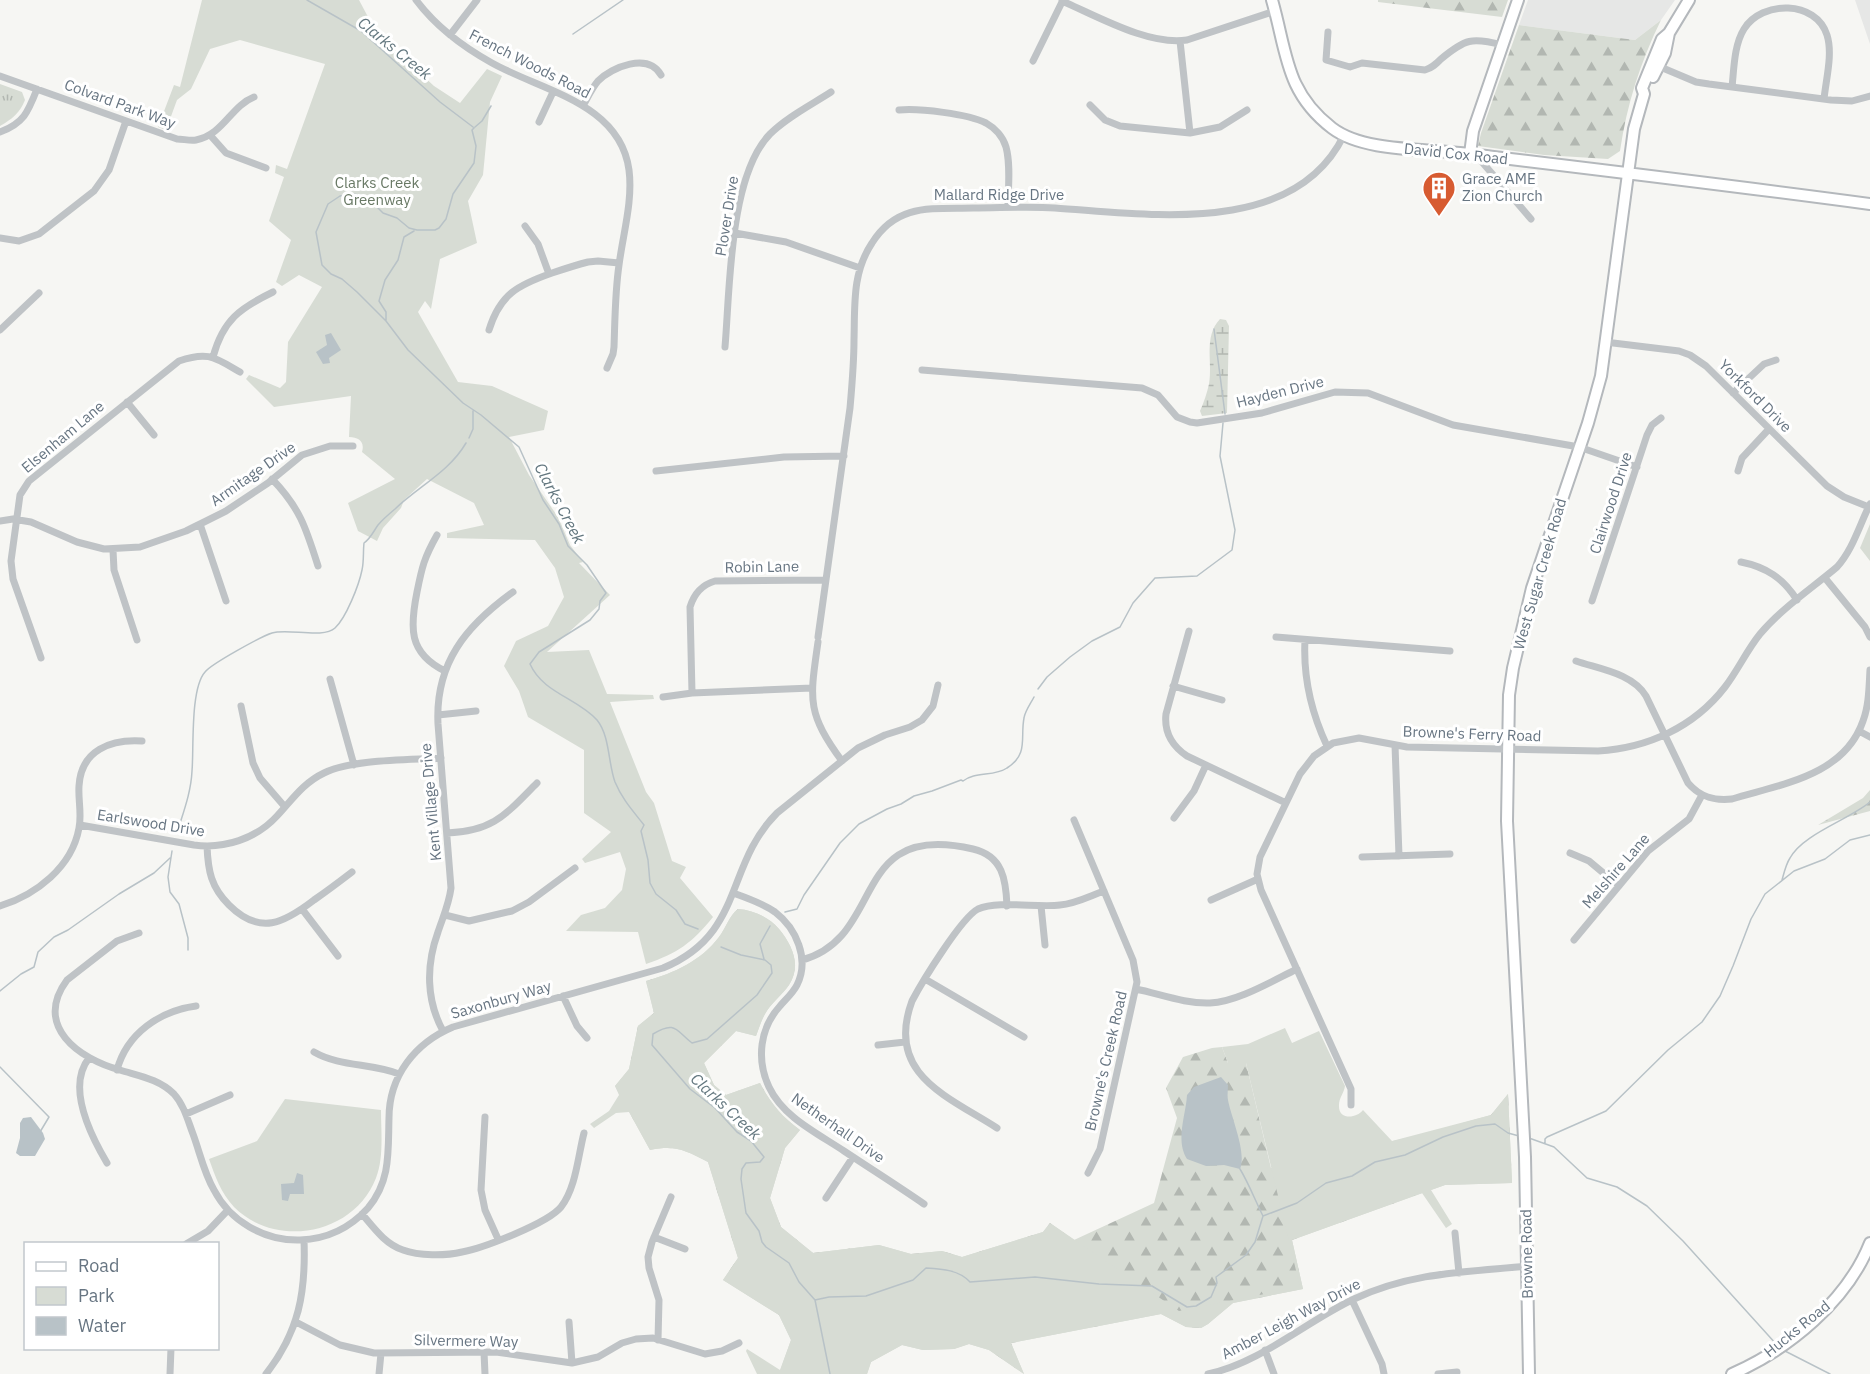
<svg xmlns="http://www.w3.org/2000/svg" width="1870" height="1374" viewBox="0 0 1870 1374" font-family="'IBM Plex Sans',sans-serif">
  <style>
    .built { fill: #e6e7e6 }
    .grass { fill: url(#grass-tufts) }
    .forest { fill: url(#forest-firs) }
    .wetland { fill: url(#wetland-marsh) }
    .green { fill: #d7dcd4 }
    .water { fill: #b8c2c7 }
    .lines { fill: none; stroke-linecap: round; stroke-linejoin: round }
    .stream { stroke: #b8c2c7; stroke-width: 1.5 }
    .secondary-casing { stroke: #b4b8bc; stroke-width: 14 }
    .street { stroke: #bfc3c6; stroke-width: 7 }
    .secondary { stroke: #fff; stroke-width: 10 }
    .labels { text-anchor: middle; stroke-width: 6; stroke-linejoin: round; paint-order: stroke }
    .street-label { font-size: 15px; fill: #677582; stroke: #fff }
    .poi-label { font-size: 15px; fill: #677582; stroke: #fff; text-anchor: start }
    .park-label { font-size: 15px; fill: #697965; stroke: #fff }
    .water-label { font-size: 16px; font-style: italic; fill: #63777f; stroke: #fff }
  </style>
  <defs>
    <pattern id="grass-tufts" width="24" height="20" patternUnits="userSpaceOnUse" patternTransform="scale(1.5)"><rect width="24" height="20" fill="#d7dcd4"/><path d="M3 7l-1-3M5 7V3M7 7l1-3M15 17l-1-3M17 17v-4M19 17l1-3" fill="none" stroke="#b2b7b1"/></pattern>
    <pattern id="forest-firs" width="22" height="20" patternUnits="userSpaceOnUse" patternTransform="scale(1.5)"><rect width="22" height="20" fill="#d7dcd4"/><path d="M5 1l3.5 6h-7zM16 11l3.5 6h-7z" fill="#b2b7b1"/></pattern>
    <pattern id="wetland-marsh" width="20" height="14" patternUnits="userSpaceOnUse" patternTransform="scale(1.5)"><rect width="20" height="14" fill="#d7dcd4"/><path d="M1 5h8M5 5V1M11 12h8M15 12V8" fill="none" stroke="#b2b7b1"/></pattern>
  </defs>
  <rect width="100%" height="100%" fill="#f6f6f3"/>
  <!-- built -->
  <path class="built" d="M1528,0H1675L1661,20L1635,40L1519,25Z
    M1855,0H1870V44Z"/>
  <!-- grass -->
  <path class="grass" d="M0,84L22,92L25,100C20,113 12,119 0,126Z"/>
  <!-- forest -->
  <path class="forest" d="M1378,0H1508L1502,17L1378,2Z
    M1661,20C1640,63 1627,104 1620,151L1608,159L1544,155L1478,146L1481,133L1519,25L1635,40Z
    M1870,790V811L1818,825L1863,798Z
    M738,909C753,910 769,917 779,929C792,945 802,965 789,985C782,995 771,1003 765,1014C761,1021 759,1028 756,1036L736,1031L704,1063L714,1085L726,1095L760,1083C770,1103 782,1117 800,1130L785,1148L770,1198L781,1227L813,1253L879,1245L911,1254L942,1251L962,1257L1043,1232L1050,1223L1074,1240L1154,1203L1177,1118L1166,1088L1183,1057L1212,1048L1222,1047L1228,1063H1246L1271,1168L1420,1135L1491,1115L1508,1094L1512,1183L1445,1185L1292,1240L1303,1289L1233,1303L1208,1324L1201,1328L1186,1327L1161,1314L1011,1343L1024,1374L989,1350L969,1344L954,1349L923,1350L902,1345L871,1362L867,1374L780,1371L791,1340L779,1315L723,1280L738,1258L708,1162C684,1150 677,1145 650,1150L615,1086L629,1069L638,1026L654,1013L646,981C674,973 701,961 719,937C726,928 729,916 738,909Z"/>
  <!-- wetland -->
  <path class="wetland" d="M1220,319L1226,320L1229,326L1227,413L1202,416L1200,411C1204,402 1207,393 1209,384C1213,362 1203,337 1220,319Z"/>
  <!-- green -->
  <path class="green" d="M202,0H359L376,32L434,86L460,103L487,69L502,76L490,102L483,175L468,201L477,243L440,259L431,309L425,301L418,312L458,382L492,386L548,411L544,430L509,437L529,475L558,517L570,545L583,562L579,563L610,595L547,652L589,650L607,694L653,695L654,699L610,702L646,792L654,803L672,861L686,867L680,878L713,917C692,943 678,953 646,964L638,932L566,931L581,915L605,908L622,890L626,869L620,852L585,863L582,859L611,832L584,813V750L528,717L519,691L504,666L516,641L548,626L564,597L555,568L535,540L447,538V533L484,525L474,503L427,479L404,500L401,508L383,528L377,541L358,531L348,503L395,479L362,452C365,442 359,437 349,437L351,396L274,407L246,379L249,375L280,388L286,382L288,342L322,287L299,275L282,286L276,282L291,240L269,221L284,177L275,173L276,165L287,169L325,64L240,40L210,49L191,89L177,100L166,130L158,127L174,85L180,87Z
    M1870,524V561L1860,548Z
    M738,909C753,910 769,917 779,929C792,945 802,965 789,985C782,995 771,1003 765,1014C761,1021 759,1028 756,1036L736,1031L704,1063L714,1085L726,1095L760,1083C770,1103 782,1117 800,1130L785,1148L770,1198L781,1227L813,1253L879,1245L911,1254L942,1251L962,1257L1043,1232L1050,1223L1179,1311L1300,1287L1246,1063H1228L1222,1047L1248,1044L1285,1028L1292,1043L1319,1031L1345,1086C1344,1093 1339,1098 1339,1105C1338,1120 1356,1119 1363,1110L1392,1141L1491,1115L1508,1094L1512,1183L1445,1185L1431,1190L1452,1224L1446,1228L1422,1193L1292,1240L1303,1289L1233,1303L1208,1324L1201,1328L1186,1327L1161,1314L1011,1343L1024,1374L989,1350L969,1344L954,1349L923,1350L902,1345L871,1362L867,1374H757L746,1351L747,1349L780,1370L791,1340L779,1315L723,1280L738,1258L708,1162C684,1150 676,1145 650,1150L629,1112L616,1113L594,1128L590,1124L609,1111L619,1095L615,1086L629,1069L638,1026L654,1013L646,981C674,973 701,961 719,937C726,928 729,916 738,909Z
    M285,1099L381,1110C381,1132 384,1157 376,1178C354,1235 276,1249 234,1207C221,1193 215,1176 209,1159L257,1141Z"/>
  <!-- water -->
  <path class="water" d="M331,333L341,350L329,358L330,363L323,364L316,352L327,345L325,335Z
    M1221,1077L1228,1085C1228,1090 1227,1095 1228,1100C1231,1117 1247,1152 1240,1169L1224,1165L1206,1166L1187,1159C1175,1140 1186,1115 1187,1095L1194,1087Z
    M31,1117L43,1133L45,1139L35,1156H20L16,1153L20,1138V1123L23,1118Z
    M297,1173L303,1175L304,1194H290L288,1201L282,1200L281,1184L294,1183Z"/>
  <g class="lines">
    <!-- stream -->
    <path class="stream" d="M307,0L361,31L440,102L473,127
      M573,34L623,0
      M475,127L482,121L491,106
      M474,128L472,130L476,146L474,163L453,194L446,219L439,228L435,230H417L409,228L397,218L383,213L366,196L352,194L340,196L328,204L316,232L322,265L331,274L342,279L357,292L386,321L408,350L463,403L481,415L519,447L543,500L559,524L568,546L587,565L606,593L600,601L599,609L590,620L539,652L530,664C543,693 577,698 597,720C610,736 608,763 615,782C622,799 633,811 644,825L641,831L648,860L650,883L656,894L676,910L685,924L698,929
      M386,320V312L379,301L385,280L398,260L404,237L414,231
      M1214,329L1225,414
      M469,438L473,429V411
      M1038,689L1047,677L1070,657L1092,641L1120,627L1133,603L1155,578L1197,576L1232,550L1235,530L1220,456L1223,423
      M177,833C183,813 191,793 192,771C194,749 190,689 205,672C211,664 262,636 272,633C288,628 323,639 335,628C346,618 359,585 362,570C364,562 363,552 364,543C371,538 373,532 378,525C383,519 389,514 395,509C419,486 449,472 466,443
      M172,851L168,877L170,892L179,904L188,938V950
      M1782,880C1784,873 1786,864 1790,858C1803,834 1848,820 1870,802
      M785,912L797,909L804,895L840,843L859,824L887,809L901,804L914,796L932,791L961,780L963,781C975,771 994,777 1007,768C1029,754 1020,738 1024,718C1025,711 1031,703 1034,697
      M721,947L741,955L765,960L771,965L772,973L757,995L707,1039L692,1043C676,1031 676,1020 653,1034L652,1045L690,1089L715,1108L737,1132L751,1141L764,1157L760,1162L746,1163L742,1169L741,1179L746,1213L759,1231L762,1242L766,1247L789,1263L799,1282L815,1300L830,1374
      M764,959L760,944L770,926
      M0,991L21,974L34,967L38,952L54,937L68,930L119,894L154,873L170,858
      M0,1067L49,1117L40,1132
      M1529,1138L1554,1147L1587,1178L1617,1187L1647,1206L1683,1241L1777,1345
      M1545,1143V1139L1547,1137L1606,1111L1668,1050L1702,1022L1720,996L1733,966L1751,919L1765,894L1794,871L1825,859L1850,840L1870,835
      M1240,1169C1249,1184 1255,1200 1263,1216
      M815,1300L829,1297L866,1296L913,1280L926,1268C943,1269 959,1270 970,1282L1035,1277L1099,1284L1152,1286L1187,1307L1196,1306L1211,1297L1217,1283L1216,1277L1246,1255L1255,1242L1263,1216L1297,1203L1326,1183L1352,1176L1375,1162L1405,1155L1443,1137L1476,1126L1495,1124L1508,1133L1519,1136
      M1783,1350L1830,1374"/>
    <defs>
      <path id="secondary" d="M1272,0C1287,52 1285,92 1332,128C1365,153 1428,148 1469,154C1602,170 1736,186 1870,204
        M1653,77L1665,53L1669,33
        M1470,154L1473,131L1518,0
        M1529,1374L1525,1157L1507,821L1509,695L1513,668L1532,588L1588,423L1601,376L1634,129L1644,94L1642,88L1662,39L1669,33L1689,0
        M1732,1374C1789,1349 1847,1301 1870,1243"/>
    </defs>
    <!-- secondary casing -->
    <use href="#secondary" class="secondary-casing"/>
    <!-- street -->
    <path class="street" d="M416,0C437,28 463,47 492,63C542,91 620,103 629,170C633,201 623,234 619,265C615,292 615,320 614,347L613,354L607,368
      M1062,1C1097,16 1149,46 1187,40L1275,11
      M1328,32L1326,60L1350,67L1362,63L1425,70C1432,68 1436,64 1441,59C1465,39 1472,37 1502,45
      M450,35L477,0
      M1180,41L1190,133
      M1033,61L1063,0
      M1658,66L1696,82L1709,84L1831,100L1852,101L1870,96
      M0,76L177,139C183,139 190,141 196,140C223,135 231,106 254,97
      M1732,87C1734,69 1734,45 1744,29C1762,0 1816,0 1827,35C1833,54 1826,79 1824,99
      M1090,105L1105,120L1120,126L1190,133L1220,127L1247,110
      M583,106C588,97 592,88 598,81C612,67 648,52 661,75
      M899,110C919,108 968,114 986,123C995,128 1003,137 1006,147C1011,165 1008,189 1008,207
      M539,122L553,92
      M0,132C24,123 28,112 37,89
      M210,135L226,153L266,168
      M1476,155L1531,219
      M525,226L538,244L549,274
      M735,233L786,242L860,268
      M0,238L19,241L39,234L94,191L109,170L126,121
      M0,330L39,293
      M489,330C500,294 518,285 552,273C564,269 576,265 588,262L598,261L619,263
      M1605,342L1679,351L1690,355L1706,366L1827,486L1844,497L1869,507
      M725,347C730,289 729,176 770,134C787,117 811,105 831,92
      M213,357C223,320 240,308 273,292
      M922,370L1142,388L1158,395L1177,417L1190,422L1197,423L1262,413L1335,392L1368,393L1453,425L1579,447L1637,467
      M1733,393L1764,364L1776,360
      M127,402L154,435
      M656,471L784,457L844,456
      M1738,471L1742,458L1769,429
      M272,479C300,508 306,528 318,566
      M0,521L13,519L31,522L77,542L104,549L140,547L186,531L226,511L268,483L302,455L330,446H353
      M200,524L226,601
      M437,535C424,558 422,567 417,592C410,627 408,653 445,671
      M113,550L114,570L137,640
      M1741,562C1766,567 1783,578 1797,600
      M1825,578L1865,627L1870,637
      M1592,601L1647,435L1652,425L1661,418
      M1189,631L1166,714C1164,732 1172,746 1187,756L1286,803
      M818,637L850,408C852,385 854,363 854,340C855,305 852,273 872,243C897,203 932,209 973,208C1000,208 1028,206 1055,208C1148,214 1294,238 1344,135
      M1276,637L1450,651
      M1305,640C1303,678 1311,712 1327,746
      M818,642C810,699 806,712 842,761
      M41,658L13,579L11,561L20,495L29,481L179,361C208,351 214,357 240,372
      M1576,661C1599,669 1632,673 1646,696L1688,783C1700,797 1714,801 1732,799C1781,784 1844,776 1863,721C1869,705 1869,687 1870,670
      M330,679L354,765
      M1173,686L1222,700
      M692,693L690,607C694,594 701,585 715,581L826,580
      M663,697L692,693L812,688
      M241,706L253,763L260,778L285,807
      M438,715L476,711
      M1859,731L1870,737
      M1395,745L1399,856
      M1174,818L1194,791L1206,765
      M1074,820L1133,960L1137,982L1100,1149L1088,1173
      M80,825L194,845C224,849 256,839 277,816C292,800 303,783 324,773C352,759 409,760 441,758
      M447,833C494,831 506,814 537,783
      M207,846C208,871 211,887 229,905C260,936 284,923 314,900C327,891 339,882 352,872
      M1570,853L1589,861L1619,886
      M1362,857L1450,854
      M733,893C747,898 762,903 775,912C796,928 810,959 797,985C793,993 786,999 780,1006C760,1028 756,1059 769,1087C783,1117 817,1133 844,1151C871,1169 898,1186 924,1204
      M1211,900L1258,879
      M0,906C36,895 72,867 79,828C82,814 78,800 79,786C81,750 111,739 142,741
      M1041,906L1045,945
      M302,909L338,956
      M445,915L469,921L512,911L529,902L575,868
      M139,933L117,941L67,980C33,1026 79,1059 120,1070C139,1076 159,1079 174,1094C184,1105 188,1121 193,1134C200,1153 204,1173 214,1190C230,1221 264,1241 300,1240C326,1239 350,1228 368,1208C391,1181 388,1151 389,1118C389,1076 415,1043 453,1027L663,968C745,934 724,866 777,813L858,748L885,735L910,727L922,720L933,706L938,685
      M1574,940L1648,851L1689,819L1702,795
      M802,960C887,937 848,820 973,849C1003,856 1006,880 1007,906
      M925,979L1024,1037
      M1136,989C1160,994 1186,1004 1210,1003C1237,1002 1272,981 1297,969
      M563,996L577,1026L587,1038
      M443,1031C426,1000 426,965 438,932C443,917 449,904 451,888L438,724C435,663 466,626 513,592
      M878,1045L905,1042
      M314,1052C340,1067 371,1063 399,1074
      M89,1058C66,1087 91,1136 107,1163
      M117,1070C127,1033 160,1011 196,1006
      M1351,1105V1089L1261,890L1257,874L1260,857L1300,774L1314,756L1333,743L1359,738L1407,747L1598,751C1648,748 1694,727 1725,687C1738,670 1747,650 1760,634C1782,608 1811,589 1837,567C1853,549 1859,526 1870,504
      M186,1114L230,1095
      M485,1117L481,1190L485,1210L498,1239
      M997,1128C947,1096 885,1074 912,1001C922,982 961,918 978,909C998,900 1038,908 1060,905C1075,904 1090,896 1104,891
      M826,1198L853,1157
      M362,1214C374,1228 385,1244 403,1250C419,1256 445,1256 462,1252C484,1248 548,1223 561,1207C576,1188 578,1156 584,1133
      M1455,1233L1459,1273
      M654,1237L685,1249
      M186,1244L208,1231L228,1210
      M1352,1300L1382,1364L1384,1374
      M296,1322L340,1345L374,1353L496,1352L572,1363L598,1357L622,1343L636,1339L653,1338L705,1354L722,1351L739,1343
      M569,1322L572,1363
      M658,1340L659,1300L649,1268L648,1257L652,1242L671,1197
      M1265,1350L1274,1374
      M484,1352L485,1374
      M170,1374L171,1348
      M266,1374C299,1332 306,1292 304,1240
      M379,1374L381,1353
      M1208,1374C1262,1362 1305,1322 1354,1299C1412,1272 1466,1272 1528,1266
      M1438,1374L1457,1372"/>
    <!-- secondary -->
    <use href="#secondary" class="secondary"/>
  </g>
  <!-- icons -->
  <defs>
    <symbol id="building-pin" viewBox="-11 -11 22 30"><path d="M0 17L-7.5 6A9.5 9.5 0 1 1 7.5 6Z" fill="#d75b31" stroke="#fff"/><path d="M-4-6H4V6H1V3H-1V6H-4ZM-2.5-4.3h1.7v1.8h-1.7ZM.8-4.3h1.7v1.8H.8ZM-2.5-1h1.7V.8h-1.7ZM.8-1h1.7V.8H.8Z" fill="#fff"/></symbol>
  </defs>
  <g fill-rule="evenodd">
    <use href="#building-pin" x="1420" y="169" width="38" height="52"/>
  </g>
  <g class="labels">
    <!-- street labels -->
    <g class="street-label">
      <text transform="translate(530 64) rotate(27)" y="5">French Woods Road</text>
      <text transform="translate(120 104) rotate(20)" y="5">Colvard Park Way</text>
      <text transform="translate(1456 154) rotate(6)" y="5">David Cox Road</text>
      <text x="999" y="200">Mallard Ridge Drive</text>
      <text transform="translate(727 216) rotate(-81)" y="5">Plover Drive</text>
      <text transform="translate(1280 392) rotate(-14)" y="5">Hayden Drive</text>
      <text transform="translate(1755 396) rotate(45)" y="5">Yorkford Drive</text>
      <text transform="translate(63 437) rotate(-40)" y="5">Elsenham Lane</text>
      <text transform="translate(253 474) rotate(-35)" y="5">Armitage Drive</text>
      <text transform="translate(1611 503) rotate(-72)" y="5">Clairwood Drive</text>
      <text transform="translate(762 567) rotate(-1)" y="5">Robin Lane</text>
      <text transform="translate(1540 574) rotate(-74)" y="5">West Sugar Creek Road</text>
      <text transform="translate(1472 734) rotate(2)" y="5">Browne's Ferry Road</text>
      <text transform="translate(431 802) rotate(-95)" y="5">Kent Village Drive</text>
      <text transform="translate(151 823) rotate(9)" y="5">Earlswood Drive</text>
      <text transform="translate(1616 871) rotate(-49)" y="5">Melshire Lane</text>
      <text transform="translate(501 1000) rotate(-16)" y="5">Saxonbury Way</text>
      <text transform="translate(1106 1061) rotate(-77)" y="5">Browne's Creek Road</text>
      <text transform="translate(838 1128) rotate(35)" y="5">Netherhall Drive</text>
      <text transform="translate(1527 1254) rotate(-91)" y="5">Browne Road</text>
      <text transform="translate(1291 1319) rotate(-28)" y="5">Amber Leigh Way Drive</text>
      <text transform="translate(1797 1329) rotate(-39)" y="5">Hucks Road</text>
      <text transform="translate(466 1341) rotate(1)" y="5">Silvermere Way</text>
    </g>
    <!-- poi labels -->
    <g class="poi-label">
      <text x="1462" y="184">Grace AME<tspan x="1462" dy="17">Zion Church</tspan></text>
    </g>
    <!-- park labels -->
    <g class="park-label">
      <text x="377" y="188">Clarks Creek<tspan x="377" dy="17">Greenway</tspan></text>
    </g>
    <!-- water labels -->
    <g class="water-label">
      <text transform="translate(395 48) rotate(39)" y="6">Clarks Creek</text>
      <text transform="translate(560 503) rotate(62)" y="6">Clarks Creek</text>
      <text transform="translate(726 1106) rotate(43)" y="6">Clarks Creek</text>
    </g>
  </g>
  <!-- legend -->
  <rect x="24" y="1242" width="195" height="108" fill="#ffffff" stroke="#c2c8cd" stroke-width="1.5"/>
  <rect x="36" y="1262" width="30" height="9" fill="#ffffff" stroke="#c2c8cd" stroke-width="1.5"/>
  <text x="78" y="1272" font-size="18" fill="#677582">Road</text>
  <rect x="36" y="1287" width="30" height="18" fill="#d7dcd4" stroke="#c2c8cd" stroke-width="1.5"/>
  <text x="78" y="1302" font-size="18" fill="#677582">Park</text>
  <rect x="36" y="1317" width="30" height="18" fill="#b8c2c7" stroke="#c2c8cd" stroke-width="1.5"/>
  <text x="78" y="1332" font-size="18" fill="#677582">Water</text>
</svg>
